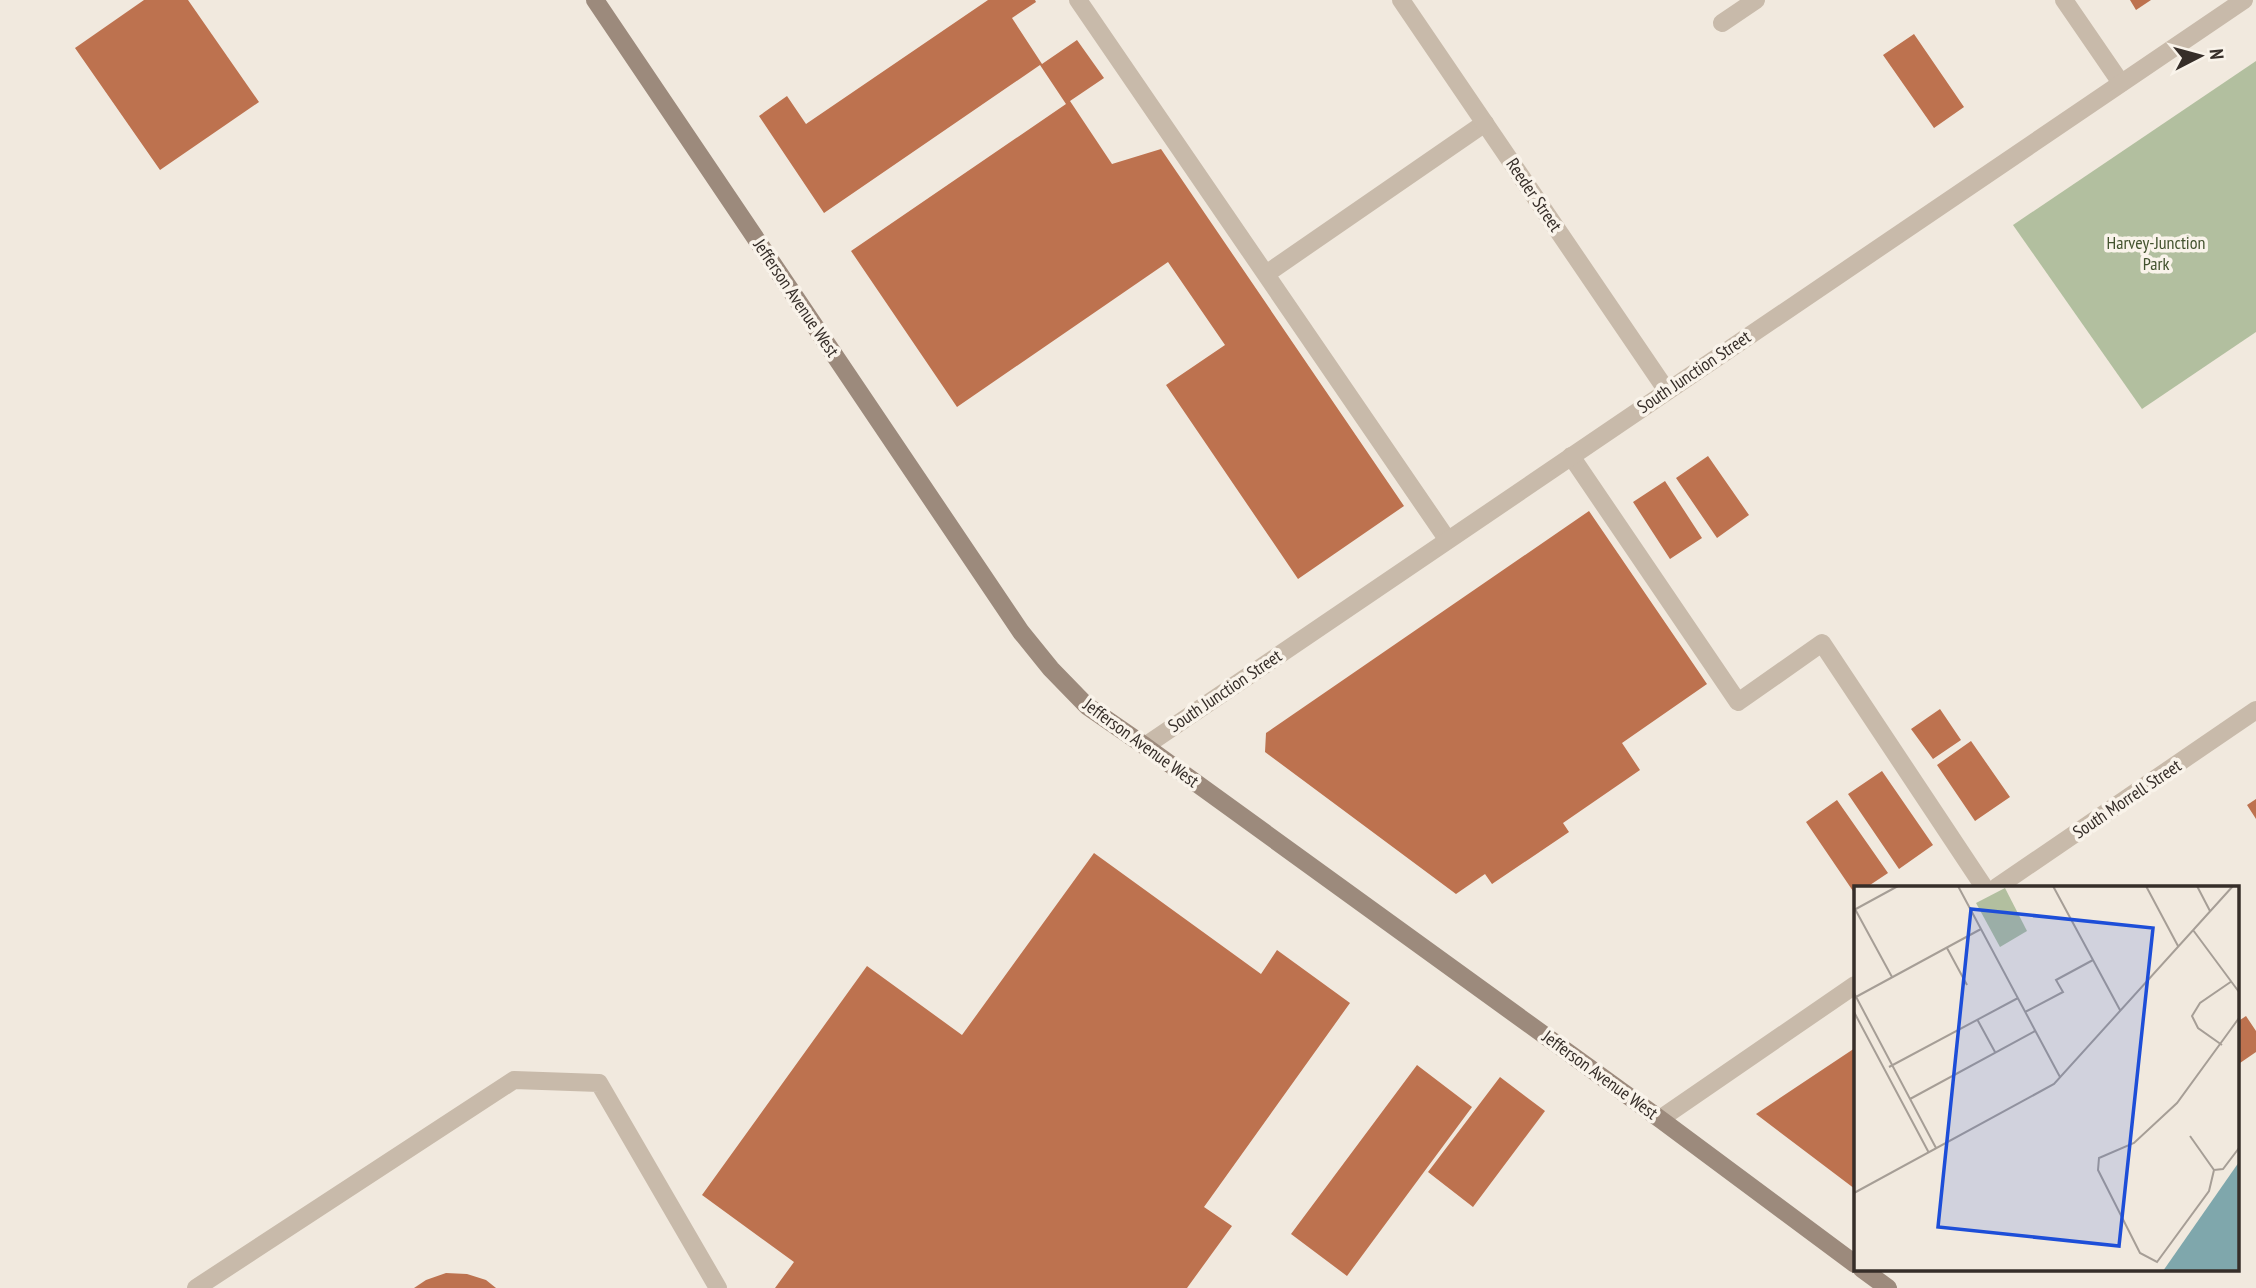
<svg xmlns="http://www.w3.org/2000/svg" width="2256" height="1288" viewBox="0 0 2256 1288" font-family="'PT Sans Narrow',sans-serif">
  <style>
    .green { fill: #b2bf9f }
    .building { fill: #bd724f }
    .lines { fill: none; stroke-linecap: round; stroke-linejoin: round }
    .service { stroke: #c8baaa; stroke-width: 18 }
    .minor { stroke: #c8baaa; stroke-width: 18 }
    .tertiary { stroke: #c8baaa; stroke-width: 18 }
    .secondary { stroke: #9c8a7c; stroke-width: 18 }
    .labels { text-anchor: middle; stroke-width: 7; stroke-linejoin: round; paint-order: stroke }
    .street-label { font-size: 18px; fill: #362e29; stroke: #f9f3ea }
    .park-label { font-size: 18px; fill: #43532f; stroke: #f9f3ea }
    .inset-road { fill: none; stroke: #a69e96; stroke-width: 2 }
    .view { fill: #1d4ed8; fill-opacity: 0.15; stroke: #1d4ed8; stroke-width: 3.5 }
    .inset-edge { fill: none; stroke: #362e29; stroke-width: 3.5 }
  </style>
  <rect width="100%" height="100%" fill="#f1e9de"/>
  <!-- green -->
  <path class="green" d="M2256,61V332L2142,409L2013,225Z"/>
  <!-- building -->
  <path class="building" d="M144,0H188L259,102L160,170L75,48Z
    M988,0H1035L1036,2L1012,18L1042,64L1077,40L1104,78L1070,101L1112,164L1161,149L1404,506L1298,579L1166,385L1225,345L1168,262L957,407L851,251L1066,104L1040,65L824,213L759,116L787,96L806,124Z
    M2130,0H2151L2136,10Z
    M1914,34L1964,107L1934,128L1883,55Z
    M1708,456L1749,515L1717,538L1676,478Z
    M1665,481L1702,538L1670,559L1633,502Z
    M1589,511L1707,684L1622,743L1640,770L1563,823L1569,832L1492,884L1485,874L1456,894L1265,752L1266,733Z
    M1940,709L1961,740L1933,759L1911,729Z
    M1971,741L2010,797L1975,821L1937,765Z
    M1882,771L1933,845L1899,869L1848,794Z
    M2256,799V819L2247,805Z
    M1837,800L1888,873L1867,887H1855V894L1806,822Z
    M1094,853L1261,974L1277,950L1350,1003L1204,1207L1232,1226L1187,1288H775L794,1262L702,1195L867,966L962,1035Z
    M2246,1016L2256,1031V1052L2240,1063L2237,1057V1022Z
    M1855,1048V1189L1756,1114Z
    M1417,1065L1472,1107L1347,1276L1291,1234Z
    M1500,1077L1545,1111L1473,1207L1428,1172Z
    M446,1273L467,1274L486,1280L496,1288H414L426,1280Z"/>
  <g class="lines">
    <!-- service -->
    <path class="service" d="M1078,0L1447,539
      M1722,23L1756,0
      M1266,274L1485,123
      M1571,456L1738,702L1822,643L1984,887
      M196,1288L514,1080L599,1083L718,1288"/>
    <!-- minor -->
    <path class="minor" d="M1401,0L1667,391
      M2064,0L2121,83
      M1997,887L2256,710
      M1660,1119L1855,985"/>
    <!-- tertiary -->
    <path class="tertiary" d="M1145,746L2244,0"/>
    <!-- secondary -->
    <path class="secondary" d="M595,0L1021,632L1051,669L1087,706L1145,746L1660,1119L1855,1264
      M1862,1269L1888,1288"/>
  </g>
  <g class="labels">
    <!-- street labels -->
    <g class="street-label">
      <text transform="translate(1534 195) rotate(56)" y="6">Reeder Street</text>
      <text transform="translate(796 298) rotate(56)" y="6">Jefferson Avenue West</text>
      <text transform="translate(1694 372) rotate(-34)" y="6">South Junction Street</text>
      <text transform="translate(1225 691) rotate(-34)" y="6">South Junction Street</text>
      <text transform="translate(1141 743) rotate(36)" y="6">Jefferson Avenue West</text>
      <text transform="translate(2127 799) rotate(-34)" y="6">South Morrell Street</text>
      <text transform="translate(1600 1075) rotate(36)" y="6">Jefferson Avenue West</text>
    </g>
    <!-- park labels -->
    <g class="park-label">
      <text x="2156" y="249">Harvey-Junction<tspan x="2156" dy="21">Park</tspan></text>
    </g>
  </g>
  <!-- overview -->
  <g transform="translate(1854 886)">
    <rect width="385" height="385" fill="#f1e9de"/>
    <path d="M151,2L173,45L146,61L122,17Z" fill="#b2bf9f"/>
    <path d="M385,276V385H309Z" fill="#7fa7ac"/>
    <path class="inset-road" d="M104,0L206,191M199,0L266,124M292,0L324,60M343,0L356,25M1,23L38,91M0,24L44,0M339,44L385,106M93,62L113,99M0,107L82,262M0,112L127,43M0,126L75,267M171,126L209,106L202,94L239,74M123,133L141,166M368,159L344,142L338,130L346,117L378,95M35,181L164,112M56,213L181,145M336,250L360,284L369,283L385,262M360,284L355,305L303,376L286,367L244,284L245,272L280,257L323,217L385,132M0,307L200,198L379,0"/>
    <path class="view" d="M117,23L299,42L265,360L84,341Z"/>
    <rect width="385" height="385" class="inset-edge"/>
  </g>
  <!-- north arrow -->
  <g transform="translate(2200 56) rotate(84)" stroke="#f9f3ea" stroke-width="5" paint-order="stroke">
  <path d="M0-5L12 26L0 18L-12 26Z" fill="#362e29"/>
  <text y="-10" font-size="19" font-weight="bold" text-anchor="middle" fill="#362e29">N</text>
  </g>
</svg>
